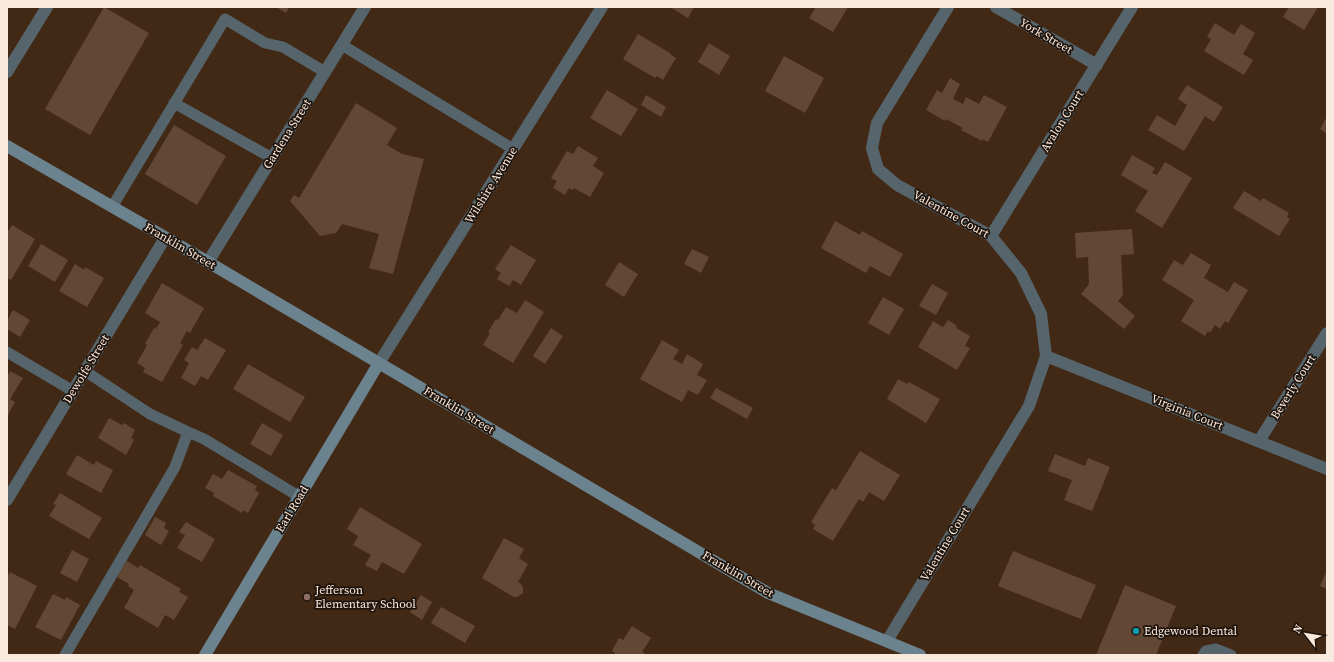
<svg xmlns="http://www.w3.org/2000/svg" width="1334" height="662" viewBox="0 0 1334 662" font-family="'Source Serif 4',serif">
  <style>
    .building { fill: #634735 }
    .lines { fill: none; stroke-linecap: round; stroke-linejoin: round }
    .lane { stroke: #56656c; stroke-width: 11 }
    .street { stroke: #56656c; stroke-width: 12 }
    .secondary { stroke: #6b838e; stroke-width: 12 }
    .education-dot { fill: #8d6e63; stroke: #1f140c; stroke-width: 1.5 }
    .culture-dot { fill: #0f9aa8; stroke: #1f140c; stroke-width: 1.5 }
    .labels { text-anchor: middle; stroke-width: 3.5; stroke-linejoin: round; paint-order: stroke }
    .street-label { font-size: 12px; fill: #fae9dd; stroke: #1f140c }
    .poi-label { font-size: 12px; fill: #fae9dd; stroke: #1f140c; text-anchor: start }
  </style>
  <rect width="100%" height="100%" fill="#412916"/>
  <!-- building -->
  <path class="building" d="M104,7L149,33L90,135L45,109Z
    M276,7H289L286,13Z
    M670,7H694L688,18Z
    M816,7L820,8L848,7L833,32L809,18Z
    M1289,7H1318L1304,30L1283,17Z
    M1215,23L1234,35L1241,24L1255,33L1243,54L1253,60L1244,75L1204,51L1211,39L1207,37Z
    M638,34L670,53V54L676,58L663,80L657,76L655,78L623,59Z
    M709,43L730,56L719,75L698,62Z
    M784,56L824,78L805,113L765,91Z
    M950,78L960,84L953,99L963,104L966,97L979,104L984,95L1007,107L988,142L982,139V141L961,130L963,128L946,119L945,121L926,110L937,90L942,93Z
    M1187,85L1223,107L1214,122L1205,116L1184,151L1148,130L1157,115L1175,126L1187,105L1178,99Z
    M607,90L638,109L621,136L590,118Z
    M646,95L666,107L661,117L641,105Z
    M356,103L397,128L387,145L402,154L424,159L393,274L369,268L379,234L342,224L336,233L320,236L290,201L294,195L299,198Z
    M1327,116V134L1320,129Z
    M174,125L226,156L197,205L145,174Z
    M578,146L598,158L593,166L604,173L590,197L574,188L572,190L569,188L565,195L553,188L557,181L551,178L567,151L573,154Z
    M1132,155L1155,168L1152,173L1157,175L1165,162L1192,178L1162,228L1135,211L1148,191L1121,175Z
    M1244,191L1261,201L1263,198L1289,213L1287,217L1290,219L1279,236L1233,208Z
    M835,221L860,235L862,231L903,254L890,277L870,266L866,273L821,248Z
    M12,225L35,239L11,280L7,278V233Z
    M1132,229L1134,254L1121,255L1123,295L1118,301L1135,316L1124,329L1081,294L1089,284L1088,257L1076,258L1075,233Z
    M41,244L68,260L55,282L28,266Z
    M511,245L536,260L521,285L513,280L509,286L497,279L501,273L495,269Z
    M692,249L709,257L701,273L684,264Z
    M1191,253L1211,265L1204,278L1228,292L1234,282L1248,290L1228,323L1225,321L1220,329L1215,325L1210,333L1208,331L1205,336L1181,321L1194,300L1162,280L1174,260L1183,265Z
    M619,262L638,274L624,297L605,285Z
    M75,264L84,270L85,267L104,278L87,307L59,291Z
    M162,283L204,308L190,333L187,331L180,343L183,345L162,382L143,372L145,368L137,363L147,345L145,344L154,328L156,329L160,322L145,313Z
    M932,284L948,293L936,315L919,306Z
    M883,297L904,309L889,335L868,323Z
    M525,300L544,312L513,363L483,345L490,333L488,332L496,319L498,320L506,307L517,313Z
    M13,310L30,320L20,337L7,329V321Z
    M948,320L957,326L956,328L970,336L965,346L970,348L957,370L918,347L933,321L943,327Z
    M551,328L563,336L545,364L533,356Z
    M205,338L226,350L208,380L201,376L195,386L181,378L189,363L184,360L192,347L197,350Z
    M662,340L679,350L673,359L682,364L687,354L703,364L697,375L707,380L698,395L688,390L682,402L640,379Z
    M248,364L305,397L290,422L233,389Z
    M10,371L23,378L10,399L15,402L8,415H7V377Z
    M898,379L907,384L909,382L940,399L926,423L887,399Z
    M716,388L753,408L747,419L710,398Z
    M109,418L122,425L124,423L135,430L131,438L134,440L126,455L98,438Z
    M262,423L283,435L271,456L250,444Z
    M860,451L900,475L884,501L869,492L863,502L859,499L833,541L813,529L815,525L811,522L832,488L836,490Z
    M1055,454L1085,466L1088,458L1110,467L1092,511L1064,500L1072,480L1048,471Z
    M77,455L94,465L96,461L113,470L101,493L66,474Z
    M228,470L257,486L255,490L259,493L248,513L243,510L242,513L213,496L214,493L205,488L213,474L222,479Z
    M60,493L102,518L89,539L49,516L56,505L53,504Z
    M360,507L422,544L404,574L382,562L377,571L365,565L371,555L353,545L358,536L347,529Z
    M155,517L166,523L164,528L169,531L161,545L145,535Z
    M186,522L215,539L202,562L177,548L185,535L179,532Z
    M504,538L524,549L519,558L528,564L518,582L521,584L523,588V593L517,597H514L482,578Z
    M72,550L89,559L77,582L60,573Z
    M1013,551L1096,585L1081,619L998,586Z
    M127,561L138,568L140,565L181,589L179,592L188,597L174,620L165,615L158,628L124,608L134,590L128,586L129,584L117,577Z
    M1327,570V589L1320,586Z
    M10,572L37,586L15,629L7,625V577Z
    M1125,585L1176,606L1156,655H1096Z
    M53,594L65,600L66,597L80,605L61,640L35,627Z
    M421,595L432,602L422,620L410,612Z
    M441,607L475,626L465,643L431,623Z
    M632,626L651,638L642,652L647,655H614L615,653L612,651L619,638L623,640Z"/>
  <g class="lines">
    <!-- lane -->
    <path class="lane" d="M342,45L513,149
      M174,103L272,158
      M112,207L225,19L265,43L283,47L325,72
      M7,352L73,391
      M188,432L204,439L300,497
      M65,655L175,467L188,432L150,414L85,371
      M1203,655L1206,651L1216,649L1231,655"/>
    <!-- street -->
    <path class="street" d="M996,7L1097,65
      M7,72L47,7
      M991,236L1132,7
      M208,262L365,7
      M1046,356L1327,469
      M379,363L602,7
      M1259,441L1327,333
      M7,500L165,238
      M887,641L1029,406L1046,356L1041,314L1021,273L991,236L897,185L878,169L872,148L877,123L948,7"/>
    <!-- secondary -->
    <path class="secondary" d="M7,146L208,262L768,593L920,655
      M205,655L379,363"/>
  </g>
  <!-- markers -->
  <circle class="education-dot" cx="307" cy="597" r="4"/>
  <circle class="culture-dot" cx="1136" cy="631" r="4"/>
  <g class="labels">
    <!-- street labels -->
    <g class="street-label">
      <text transform="translate(1046 36) rotate(30)" y="4">York Street</text>
      <text transform="translate(1062 121) rotate(-58)" y="4">Avalon Court</text>
      <text transform="translate(287 134) rotate(-58)" y="4">Gardena Street</text>
      <text transform="translate(491 185) rotate(-58)" y="4">Wilshire Avenue</text>
      <text transform="translate(951 214) rotate(29)" y="4">Valentine Court</text>
      <text transform="translate(180 246) rotate(30)" y="4">Franklin Street</text>
      <text transform="translate(86 369) rotate(-59)" y="4">Dewolfe Street</text>
      <text transform="translate(1293 387) rotate(-58)" y="4">Beverly Court</text>
      <text transform="translate(459 410) rotate(31)" y="4">Franklin Street</text>
      <text transform="translate(1187 412) rotate(22)" y="4">Virginia Court</text>
      <text transform="translate(292 509) rotate(-59)" y="4">Earl Road</text>
      <text transform="translate(945 544) rotate(-59)" y="4">Valentine Court</text>
      <text transform="translate(738 574) rotate(30)" y="4">Franklin Street</text>
    </g>
    <!-- poi labels -->
    <g class="poi-label">
      <text x="315" y="594">Jefferson<tspan x="315" dy="14">Elementary School</tspan></text>
      <text x="1144" y="635">Edgewood Dental</text>
    </g>
  </g>
  <!-- border -->
  <rect width="1334" height="662" fill="none" stroke="#fae9dd" stroke-width="16"/>
  <!-- north arrow -->
  <g transform="translate(1306 634) rotate(301)" stroke="#1f140c" stroke-width="3" paint-order="stroke">
  <path d="M0-3L7 15L0 10L-7 15Z" fill="#fae9dd"/>
  <text y="-6" font-size="11" font-weight="bold" text-anchor="middle" fill="#fae9dd">N</text>
  </g>
</svg>
